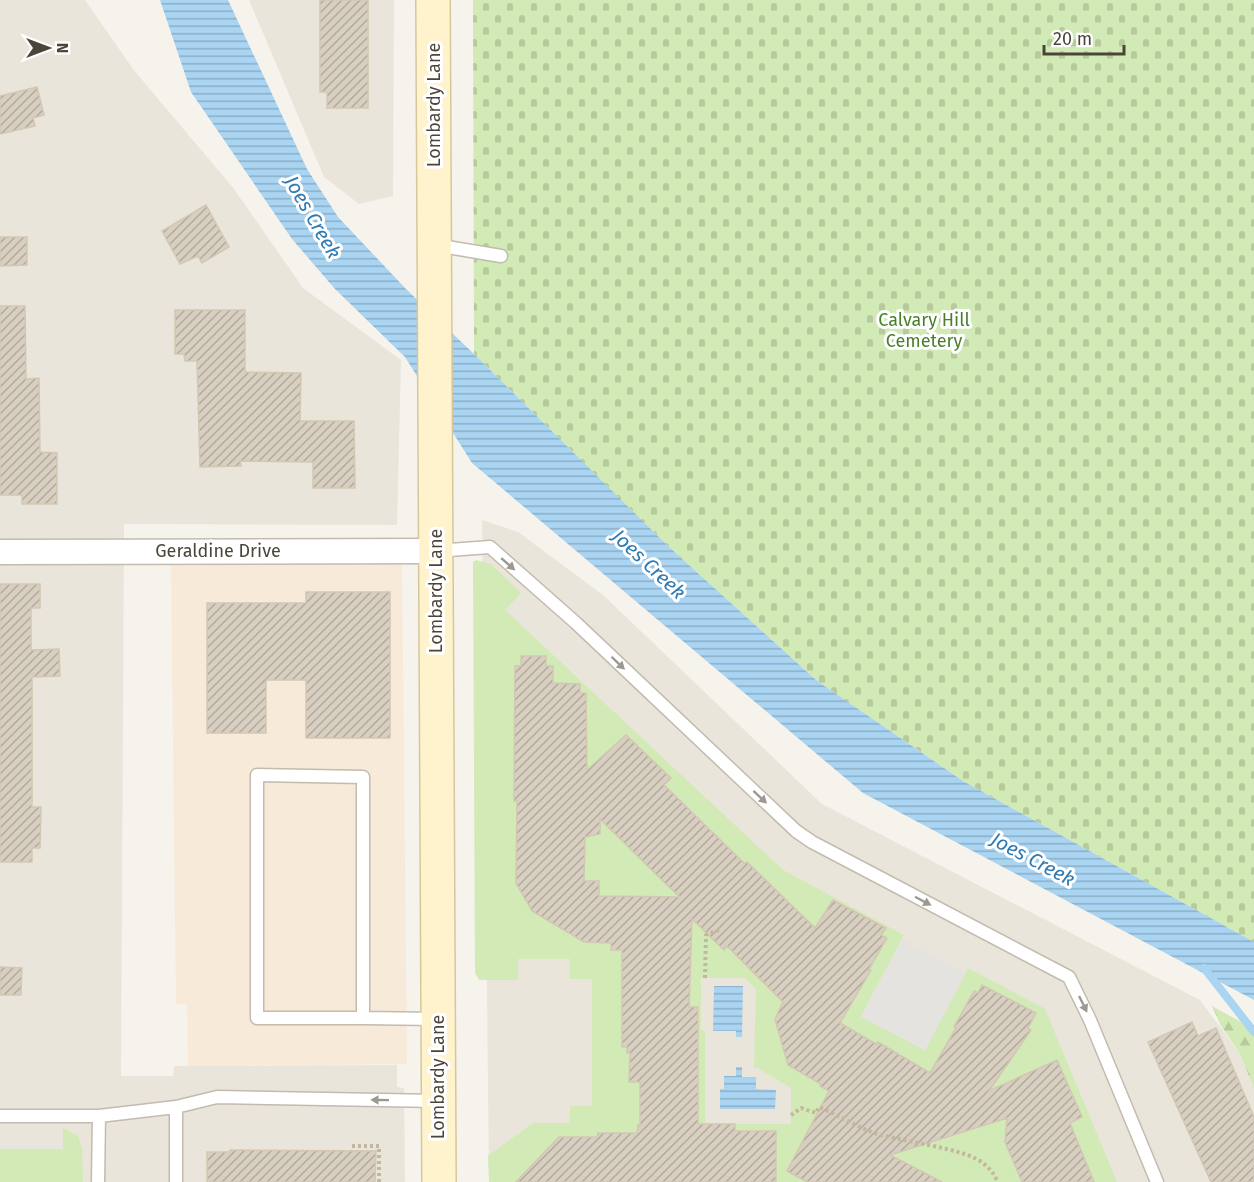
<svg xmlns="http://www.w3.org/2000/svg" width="1254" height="1182" viewBox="0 0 1254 1182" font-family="'Fira Sans',sans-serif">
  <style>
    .residential { fill: #eae5da }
    .commercial { fill: #f7ead8 }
    .green { fill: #d2eab5; fill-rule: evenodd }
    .forest { fill: url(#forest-firs) }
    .cemetery { fill: url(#cemetery-stones) }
    .parking { fill: #e5e3e0 }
    .water { fill: url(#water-rules) }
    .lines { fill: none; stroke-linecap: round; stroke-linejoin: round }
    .stream { stroke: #a9d4f2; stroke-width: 8 }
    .building { fill: url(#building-hatch); stroke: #d3c7b4; stroke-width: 1.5; fill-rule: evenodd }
    .lane-casing { stroke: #c2bbae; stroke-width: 15 }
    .street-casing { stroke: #c2bbae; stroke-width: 27 }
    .secondary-casing { stroke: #d6c79b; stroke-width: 36 }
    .path { stroke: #c4b79f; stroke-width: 4; stroke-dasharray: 3 3; stroke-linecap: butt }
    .lane { stroke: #fff; stroke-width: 12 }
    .street { stroke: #fff; stroke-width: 24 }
    .secondary { stroke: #fff3cd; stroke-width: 33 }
    .oneway { fill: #9c9892 }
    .labels { text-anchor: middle; stroke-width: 6; stroke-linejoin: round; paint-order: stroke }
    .street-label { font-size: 18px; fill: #4b4439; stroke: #fff }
    .park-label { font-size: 18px; fill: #4a7f2a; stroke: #fff }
    .water-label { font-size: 20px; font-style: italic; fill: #2e7ab2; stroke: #fff }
  </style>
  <defs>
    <pattern id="forest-firs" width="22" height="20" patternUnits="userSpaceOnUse" patternTransform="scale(1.5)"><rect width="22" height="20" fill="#d2eab5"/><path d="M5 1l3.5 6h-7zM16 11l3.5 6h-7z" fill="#b6ca9c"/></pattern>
    <pattern id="cemetery-stones" width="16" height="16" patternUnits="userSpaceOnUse" patternTransform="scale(1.5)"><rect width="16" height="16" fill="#d2eab5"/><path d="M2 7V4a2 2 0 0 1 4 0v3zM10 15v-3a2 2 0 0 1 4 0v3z" fill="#b6ca9c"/></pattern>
    <pattern id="water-rules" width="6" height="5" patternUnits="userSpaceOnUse" patternTransform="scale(1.5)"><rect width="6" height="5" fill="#a9d4f2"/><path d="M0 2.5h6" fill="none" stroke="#8caec5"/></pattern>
    <pattern id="building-hatch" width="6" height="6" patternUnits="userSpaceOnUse" patternTransform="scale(1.5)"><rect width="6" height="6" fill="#d8cfc1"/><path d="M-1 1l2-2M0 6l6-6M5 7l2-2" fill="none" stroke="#b1aa9e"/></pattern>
  </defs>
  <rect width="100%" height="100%" fill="#f6f3ec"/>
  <!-- residential -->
  <path class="residential" d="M0,0H85L133,69L234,189L303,288L401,360L397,525L124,524L121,1076H173L174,1066L397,1065V1087L404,1088L405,1182H0Z
    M249,0H394L393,196L359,204L324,177Z
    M482,520L518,532L603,595L822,804L1200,1000L1239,1052L1254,1088V1182H489Z"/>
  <!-- commercial -->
  <path class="commercial" d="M402,563L407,1064L188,1066L187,1004H176L171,565Z"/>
  <!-- green -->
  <path class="green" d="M476,560L491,564L521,593L505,610L783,870L904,935L861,1016L925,1050L968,968L1045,1009L1117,1182H489L488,1156L533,1123H570V1106H592V979H570V959H518V980H479L475,973L473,562ZM701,978H745L756,989L754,1068H758L791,1088V1124H705V1031L701,1030Z
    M63,1128L78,1136L82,1149L83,1182H0V1149H63Z"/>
  <!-- forest -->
  <path class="forest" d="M1212,1006L1254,1029V1088L1239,1052L1221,1026Z"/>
  <!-- cemetery -->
  <path class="cemetery" d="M473,0H1254V942L963,781L816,680L668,546L474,354Z"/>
  <!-- parking -->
  <path class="parking" d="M902,939L966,973L925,1050L861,1017Z"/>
  <!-- water -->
  <path class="water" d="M160,0H228L307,169L338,217L406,289L474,354L668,546L816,680L963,781L1254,942V1000L863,793L472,463L405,357L335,289L292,239L191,92Z
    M714,986H743L742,1037H736V1031H713Z
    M736,1067H742V1077H756V1089L776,1090L775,1109H720V1089H724V1076H736Z"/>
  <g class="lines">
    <!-- stream -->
    <path class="stream" d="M1204,968L1254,1032"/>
  </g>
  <!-- building -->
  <path class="building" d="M320,0H368V108H327V92H320Z
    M37,87L44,115L33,118L35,126L0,134V96Z
    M206,205L229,247L202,263L198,256L180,264L162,231Z
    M0,237H27V265L0,266Z
    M0,306H25L26,379L39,378L40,452L57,453V504H22V495H0Z
    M175,310H245V372L301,373L300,421H354L355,488H313V462L240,461L241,466L200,467L197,361H185L184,354H175Z
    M0,584H40V608H31V650L59,649L60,676L32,677V807H41L40,848H32V862H0Z
    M306,592H390V738H306V680H266V733H207V603H306Z
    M521,656H546V666H553V683L580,684V693H586L587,770L626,735L671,778L664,785L745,864L747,862L815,928L833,900L886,928L881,935L887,938L869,969L871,970L840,1023L876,1044L878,1042L930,1073L956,1028L954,1027L974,991L978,993L982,985L1036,1013L1028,1028L1031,1030L989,1091L1057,1060L1082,1117L1070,1123L1094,1182H1022L1005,1142L1007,1118L890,1155L942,1182H807L787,1171L829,1091L820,1086L821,1084L788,1065L775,1019L783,1002L727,946L724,950L692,919L689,1007H698V1124H735V1131H776V1182H516L559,1137H597L598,1133H637L638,1125H640V1082H629L630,1053H627V1047H622V950H611V943L584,942L532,911L516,883L517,801H514L515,666H521ZM600,819L666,884L680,897L599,896V881H584L585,837L600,834Z
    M0,967L22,968L21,995H0Z
    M1192,1022L1198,1036L1216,1028L1254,1117V1182H1211L1148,1042Z
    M230,1150L376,1151L375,1182H207V1152H230Z"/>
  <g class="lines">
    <defs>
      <path id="lane" d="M435,245L501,256
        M436,551L490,547L576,623L796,831L812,842L1069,977L1090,1020L1157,1182
        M363,1018H257V775L363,777V1018L436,1019
        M176,1107V1182
        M0,1116H99
        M98,1182L99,1116L176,1107L217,1097L438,1101"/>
      <path id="street" d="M0,552L435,551"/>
      <path id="secondary" d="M433,0L439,1182"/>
    </defs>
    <!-- lane casing -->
    <use href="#lane" class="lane-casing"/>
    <!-- street casing -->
    <use href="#street" class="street-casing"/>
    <!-- secondary casing -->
    <use href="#secondary" class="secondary-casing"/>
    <!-- path -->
    <path class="path" d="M705,978L706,935L719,930
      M791,1115L801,1108L816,1113L819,1107C836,1114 852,1124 869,1131C897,1142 965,1147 984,1164C991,1169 994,1175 998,1182
      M352,1146H379V1182"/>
    <!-- lane -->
    <use href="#lane" class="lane"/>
    <!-- street -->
    <use href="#street" class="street"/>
    <!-- secondary -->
    <use href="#secondary" class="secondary"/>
  </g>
  <!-- one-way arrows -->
  <defs><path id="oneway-solid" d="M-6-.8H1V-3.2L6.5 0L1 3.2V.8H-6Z" transform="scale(1.5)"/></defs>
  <g class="oneway">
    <use href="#oneway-solid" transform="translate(508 564) rotate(41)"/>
    <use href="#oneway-solid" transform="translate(618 663) rotate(44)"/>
    <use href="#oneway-solid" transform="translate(760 797) rotate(43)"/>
    <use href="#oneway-solid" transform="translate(923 901) rotate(28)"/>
    <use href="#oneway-solid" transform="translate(1083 1004) rotate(64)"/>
    <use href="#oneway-solid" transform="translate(380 1100) rotate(-179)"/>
  </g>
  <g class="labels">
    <!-- street labels -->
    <g class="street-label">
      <text transform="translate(434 105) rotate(-90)" y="6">Lombardy Lane</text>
      <text x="218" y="557">Geraldine Drive</text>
      <text transform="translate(436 591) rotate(-90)" y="6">Lombardy Lane</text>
      <text transform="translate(438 1077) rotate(-90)" y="6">Lombardy Lane</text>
    </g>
    <!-- park labels -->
    <g class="park-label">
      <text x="924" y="326">Calvary Hill<tspan x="924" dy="21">Cemetery</tspan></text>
    </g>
    <!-- water labels -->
    <g class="water-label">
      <text transform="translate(313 217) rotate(60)" y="7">Joes Creek</text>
      <text transform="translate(649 564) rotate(43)" y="7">Joes Creek</text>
      <text transform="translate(1033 859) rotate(28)" y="7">Joes Creek</text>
    </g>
  </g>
  <!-- north arrow -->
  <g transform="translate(48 48) rotate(90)" stroke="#ffffff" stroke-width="4.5" paint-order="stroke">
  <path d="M0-4.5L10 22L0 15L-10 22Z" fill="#4b4439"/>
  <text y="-9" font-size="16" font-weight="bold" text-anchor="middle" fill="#4b4439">N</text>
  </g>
  <!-- scale -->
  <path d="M1044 45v9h80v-9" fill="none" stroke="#4b4439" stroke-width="3"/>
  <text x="1053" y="45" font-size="18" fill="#4b4439" stroke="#ffffff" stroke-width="4.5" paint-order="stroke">20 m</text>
</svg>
